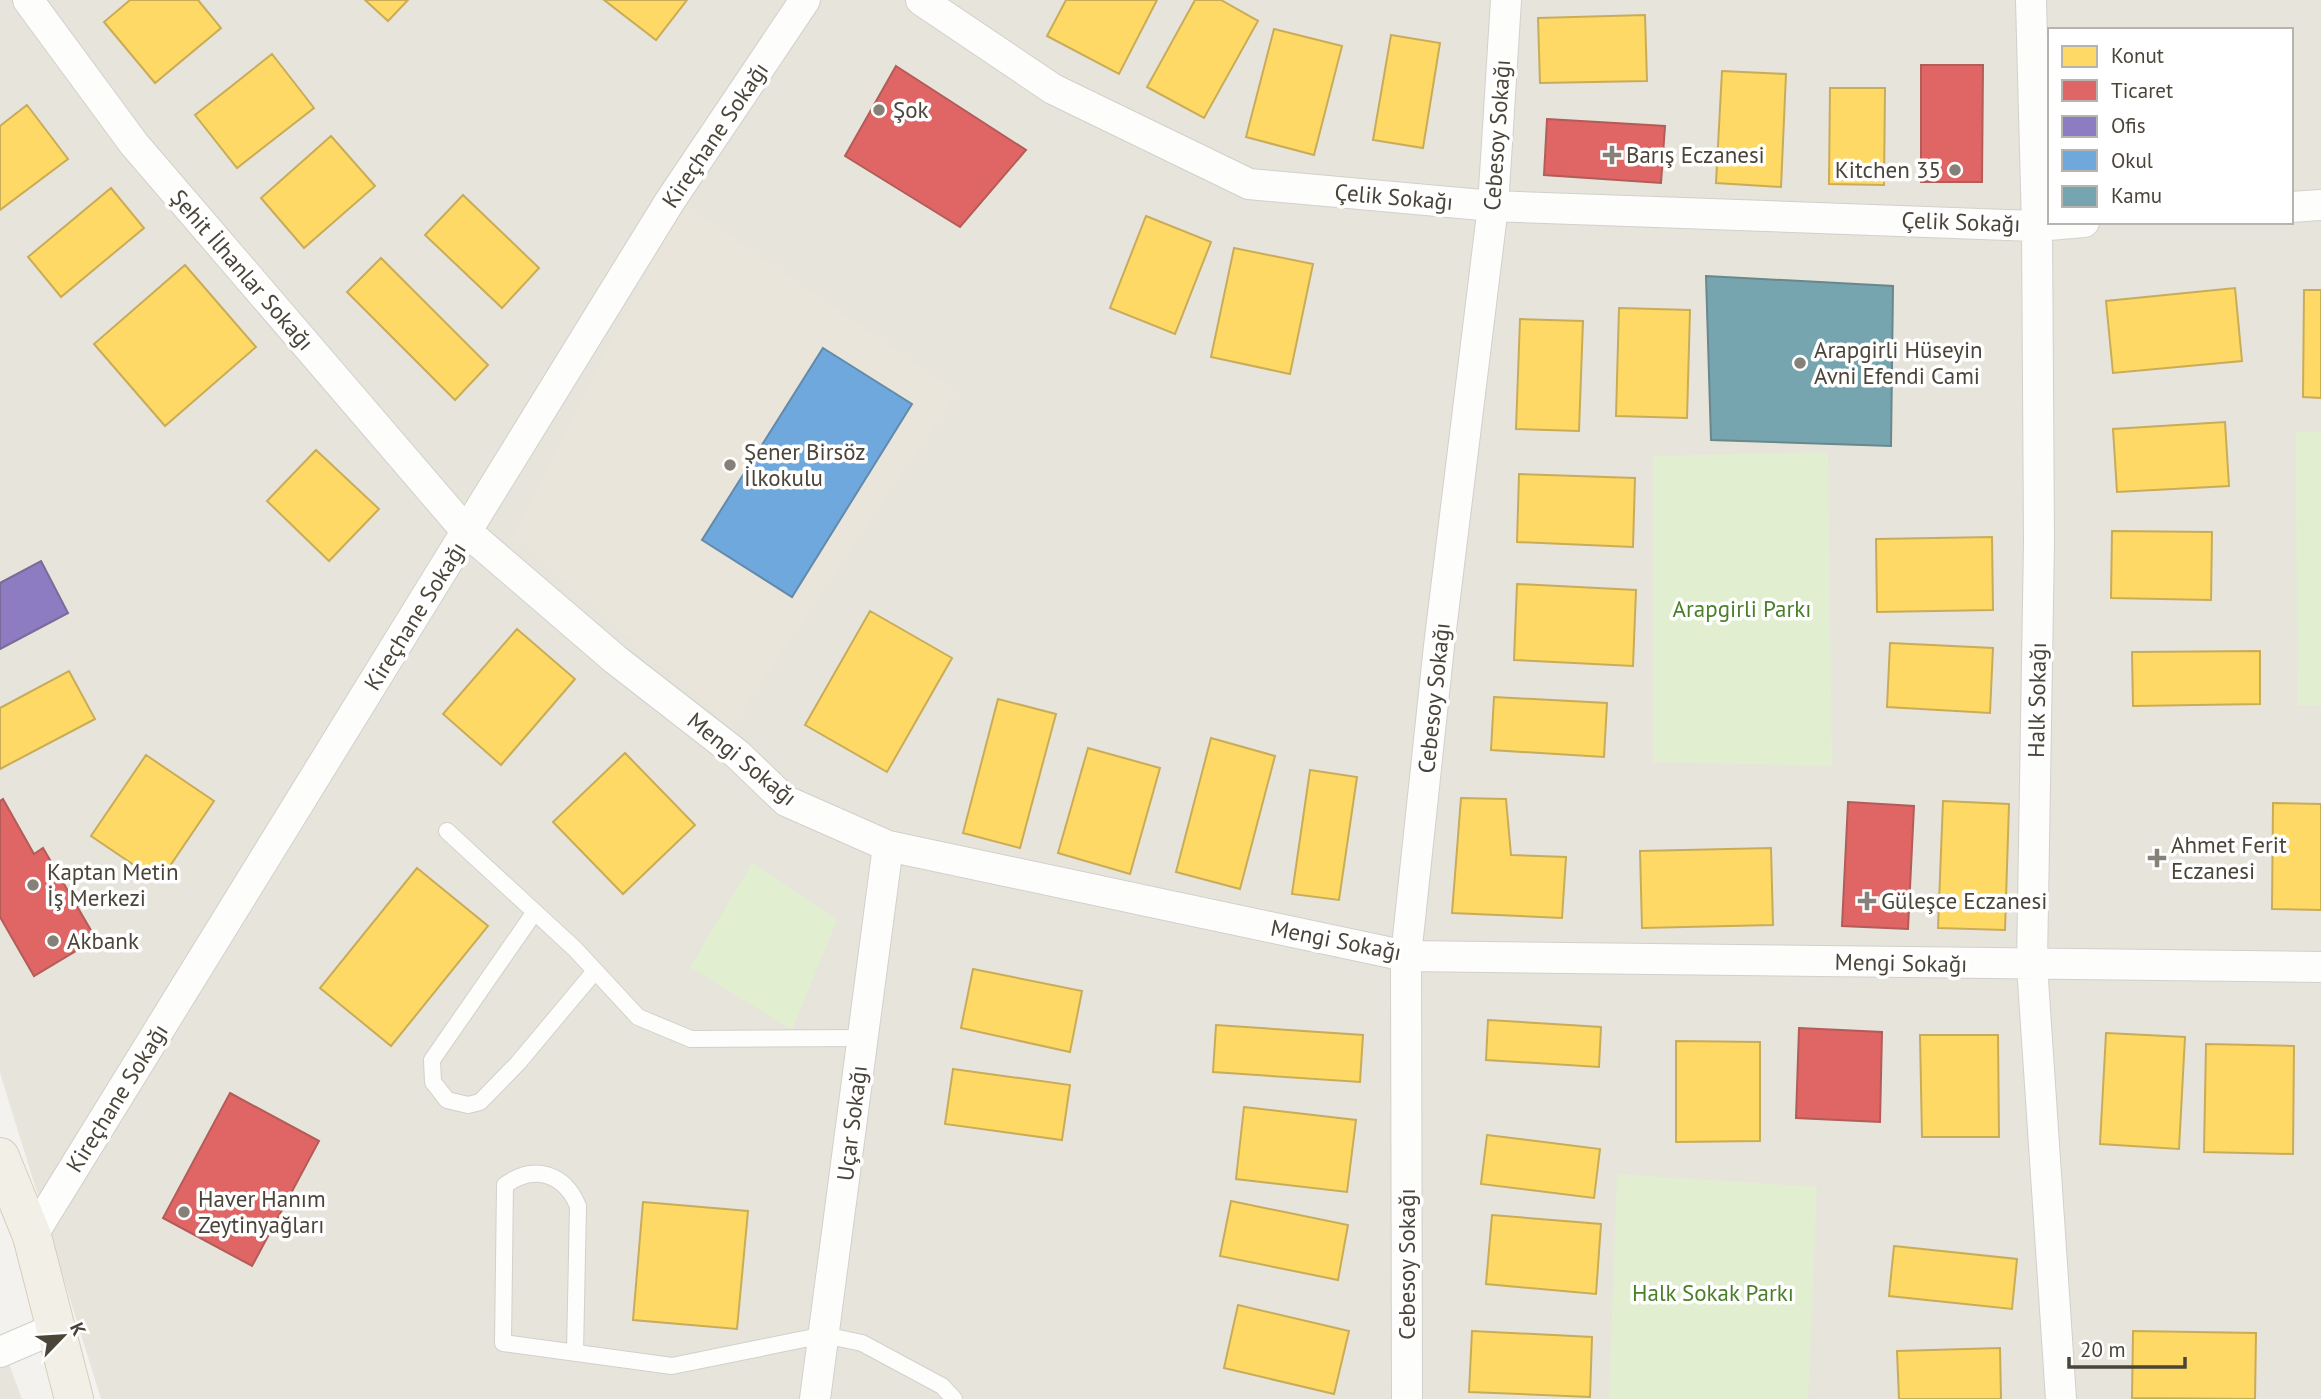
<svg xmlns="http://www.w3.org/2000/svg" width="2321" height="1399" viewBox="0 0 2321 1399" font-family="'PT Sans',sans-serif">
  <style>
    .residential { fill: #e7e4dc; fill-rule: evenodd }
    .education { fill: #eae5da }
    .green { fill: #e1eecf }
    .homes { fill: #ffd966; stroke: #c9ac58; stroke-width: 2 }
    .shops { fill: #e06666; stroke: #b35c58; stroke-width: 2 }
    .offices { fill: #8e7cc3; stroke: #7a6b9a; stroke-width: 2 }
    .schools { fill: #6fa8dc; stroke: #648aab; stroke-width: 2 }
    .public { fill: #76a5af; stroke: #69888c; stroke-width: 2 }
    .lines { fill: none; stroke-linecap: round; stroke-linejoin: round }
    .service-casing { stroke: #d2d0cb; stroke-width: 18 }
    .minor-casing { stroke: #d2d0cb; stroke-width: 32 }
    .primary-casing { stroke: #d6cebb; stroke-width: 40 }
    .service { stroke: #fdfdfc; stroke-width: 16 }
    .minor { stroke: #fdfdfc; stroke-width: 30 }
    .primary { stroke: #f2efe6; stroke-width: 38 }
    .poi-dot { fill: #868178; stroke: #fff; stroke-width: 2.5 }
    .labels { text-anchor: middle; stroke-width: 7; stroke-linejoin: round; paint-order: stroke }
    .poi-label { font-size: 23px; fill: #4b4439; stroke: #fff; text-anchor: start }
    .street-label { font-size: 23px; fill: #4b4439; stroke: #fff }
    .park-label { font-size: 23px; fill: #4a7f2a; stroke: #fff }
  </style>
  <rect width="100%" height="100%" fill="#f4f2ee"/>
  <!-- residential -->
  <path class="residential" d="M0,0H2321V1399H101L0,1073ZM2050,30H2291V222H2050Z
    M0,1340L22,1399H0Z"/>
  <!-- education -->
  <path class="education" d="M682,203L957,392L731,727L515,537Z"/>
  <!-- green -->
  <path class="green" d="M2296,432H2321V705H2297Z
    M1828,452L1832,766L1653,762V456Z
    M752,863L837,920L792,1030L690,967Z
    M1617,1174L1817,1187L1808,1399H1609Z"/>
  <!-- homes -->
  <path class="homes" d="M130,0H198L221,28L155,83L104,22Z
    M365,0H408L388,21Z
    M604,0H687L656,40Z
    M1066,0H1157L1119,74L1047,36Z
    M1195,0H1221L1258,21L1204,118L1147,87Z
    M1645,15L1647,81L1540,83L1538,18Z
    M1274,29L1342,46L1314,155L1246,137Z
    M1391,35L1440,43L1423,148L1373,140Z
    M272,54L314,108L237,168L195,115Z
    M1722,71L1786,74L1781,187L1716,183Z
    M1830,88H1885L1884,185L1829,184Z
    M27,105L68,159L0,210V126Z
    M331,136L375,186L304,248L261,198Z
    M111,188L144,228L61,297L28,257Z
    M463,195L539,268L502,308L425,235Z
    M1146,216L1211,242L1175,334L1110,308Z
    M1234,248L1313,264L1290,374L1211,357Z
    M381,258L488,365L455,400L347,292Z
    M185,265L256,347L165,426L94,344Z
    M2235,288L2242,361L2113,373L2106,301Z
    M2304,290H2321V398L2303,397Z
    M1619,308L1690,310L1687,418L1616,416Z
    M1520,319L1583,321L1579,431L1516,429Z
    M2225,422L2229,486L2117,492L2113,429Z
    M316,450L379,509L329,561L267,501Z
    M1519,474L1635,478L1633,547L1517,542Z
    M2112,531L2212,532L2211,600L2111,598Z
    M1992,537L1993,610L1877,612L1876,539Z
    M1517,584L1636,590L1633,666L1514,660Z
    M870,611L952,658L887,772L805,725Z
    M517,629L575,679L501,765L443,714Z
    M1890,643L1993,648L1990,713L1887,707Z
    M2260,651V704L2133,706L2132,652Z
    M69,671L95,719L0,769V708Z
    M1494,697L1607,703L1604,757L1491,750Z
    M998,699L1056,714L1020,848L963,833Z
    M1211,738L1275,756L1240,889L1176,872Z
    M1088,748L1160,768L1130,874L1058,853Z
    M625,753L695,825L623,894L553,822Z
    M146,755L214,801L159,882L91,836Z
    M1310,770L1357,777L1339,900L1292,894Z
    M1461,798L1506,799L1511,855L1566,857L1562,918L1452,913Z
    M1943,801L2009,804L2005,930L1938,928Z
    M2273,803L2321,804V910L2272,909Z
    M1771,848L1773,925L1642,928L1640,851Z
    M417,868L488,926L391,1046L320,988Z
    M973,969L1082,991L1070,1052L961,1028Z
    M1488,1020L1601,1027L1599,1067L1486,1060Z
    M1216,1025L1363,1035L1360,1082L1213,1072Z
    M2106,1033L2185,1037L2179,1149L2100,1144Z
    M1920,1035H1998L1999,1137H1922Z
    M1676,1041L1760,1042V1141L1676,1142Z
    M2206,1044L2294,1046L2293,1154L2204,1152Z
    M953,1069L1070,1085L1062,1140L945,1124Z
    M1244,1107L1356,1120L1347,1192L1236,1179Z
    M1487,1135L1600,1149L1594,1198L1481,1184Z
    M1231,1201L1348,1225L1338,1280L1220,1256Z
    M643,1202L748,1211L737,1329L633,1320Z
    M1492,1215L1601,1224L1596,1294L1486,1284Z
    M1894,1246L2017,1259L2012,1309L1889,1296Z
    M1238,1305L1349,1331L1334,1394L1224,1368Z
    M1472,1331L1592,1337L1590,1397L1469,1392Z
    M2133,1331L2256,1333L2255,1399L2132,1398Z
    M2000,1348L2001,1399H1899L1897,1351Z"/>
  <!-- shops -->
  <path class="shops" d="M1921,65H1983L1982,182H1921Z
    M896,66L1026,150L960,227L845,156Z
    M1547,119L1665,126L1661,183L1544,175Z
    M3,799L34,854L43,848L96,939L34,976L0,917V801Z
    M1848,802L1914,806L1908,929L1842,926Z
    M1799,1028L1882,1032L1880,1122L1796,1118Z
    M230,1093L319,1141L252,1266L163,1218Z"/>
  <!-- offices -->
  <path class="offices" d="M41,561L68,613L0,649V583Z"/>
  <!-- schools -->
  <path class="schools" d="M823,348L912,404L792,597L702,540Z"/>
  <!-- public -->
  <path class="public" d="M1706,276L1893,286L1891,446L1711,440Z"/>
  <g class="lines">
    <defs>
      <path id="service" d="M447,831L575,949L638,1017L691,1039L862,1038
        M534,913L432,1060L433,1082L447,1100L468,1105L480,1102L518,1063L595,971
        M575,1352L578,1206C564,1173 534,1164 505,1185L503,1343L672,1366L824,1335L862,1343L942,1386L954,1399"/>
      <path id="minor" d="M28,0L134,144L467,532L616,660L737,754L786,801L888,846L1406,956L2321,967
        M921,0L1053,89L1249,184L1493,206L2037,226L2084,222
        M2031,0L2037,226L2039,542L2032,965L2061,1399
        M2291,207L2321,205
        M32,1236L670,201L805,0
        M0,1352L56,1328
        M815,1399L888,846
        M1407,1399L1406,956L1439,646L1493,206L1506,0"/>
      <path id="primary" d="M0,1157L32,1236L74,1399"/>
    </defs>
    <!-- service casing -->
    <use href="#service" class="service-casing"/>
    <!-- minor casing -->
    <use href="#minor" class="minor-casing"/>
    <!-- primary casing -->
    <use href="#primary" class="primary-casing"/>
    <!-- service -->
    <use href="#service" class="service"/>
    <!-- minor -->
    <use href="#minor" class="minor"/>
    <!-- primary -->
    <use href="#primary" class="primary"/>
  </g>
  <!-- markers -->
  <g class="poi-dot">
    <circle cx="879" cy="110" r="7"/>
    <path d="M1608.5 144.5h7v7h7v7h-7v7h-7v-7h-7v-7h7z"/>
    <circle cx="1955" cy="170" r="7"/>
    <circle cx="1800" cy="363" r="7"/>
    <circle cx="730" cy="465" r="7"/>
    <path d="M2153.5 847.5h7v7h7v7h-7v7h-7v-7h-7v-7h7z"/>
    <circle cx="33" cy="885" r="7"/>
    <path d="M1863.5 890.5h7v7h7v7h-7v7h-7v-7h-7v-7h7z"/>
    <circle cx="53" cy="941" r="7"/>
    <circle cx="184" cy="1212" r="7"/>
  </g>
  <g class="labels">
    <!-- poi labels -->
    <g class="poi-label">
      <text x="893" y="118">Şok</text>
      <text x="1626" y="163">Barış Eczanesi</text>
      <text x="1941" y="178" text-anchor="end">Kitchen 35</text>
      <text x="1814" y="358">Arapgirli Hüseyin<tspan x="1814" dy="26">Avni Efendi Cami</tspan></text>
      <text x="744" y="460">Şener Birsöz<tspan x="744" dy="26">İlkokulu</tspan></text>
      <text x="2171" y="853">Ahmet Ferit<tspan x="2171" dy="26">Eczanesi</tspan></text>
      <text x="47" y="880">Kaptan Metin<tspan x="47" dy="26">İş Merkezi</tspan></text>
      <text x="1881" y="909">Güleşce Eczanesi</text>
      <text x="67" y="949">Akbank</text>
      <text x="198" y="1207">Haver Hanım<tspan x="198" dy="26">Zeytinyağları</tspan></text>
    </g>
    <!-- street labels -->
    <g class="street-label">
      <text transform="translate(715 135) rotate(-56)" y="8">Kireçhane Sokağı</text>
      <text transform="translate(1497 135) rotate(-86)" y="8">Cebesoy Sokağı</text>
      <text transform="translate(1394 197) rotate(5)" y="8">Çelik Sokağı</text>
      <text transform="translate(1961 222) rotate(2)" y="8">Çelik Sokağı</text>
      <text transform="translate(242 270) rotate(49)" y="8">Şehit İlhanlar Sokağı</text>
      <text transform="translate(415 616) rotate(-58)" y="8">Kireçhane Sokağı</text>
      <text transform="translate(1434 698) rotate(-84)" y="8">Cebesoy Sokağı</text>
      <text transform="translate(2037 700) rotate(-89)" y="8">Halk Sokağı</text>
      <text transform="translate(742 759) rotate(39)" y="8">Mengi Sokağı</text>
      <text transform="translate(1336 940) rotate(11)" y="8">Mengi Sokağı</text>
      <text transform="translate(1901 963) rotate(1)" y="8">Mengi Sokağı</text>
      <text transform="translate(117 1098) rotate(-58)" y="8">Kireçhane Sokağı</text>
      <text transform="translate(852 1123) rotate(-83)" y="8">Uçar Sokağı</text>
      <text transform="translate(1407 1264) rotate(-90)" y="8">Cebesoy Sokağı</text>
    </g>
    <!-- park labels -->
    <g class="park-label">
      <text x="1742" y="617">Arapgirli Parkı</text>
      <text x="1713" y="1301">Halk Sokak Parkı</text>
    </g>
  </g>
  <!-- legend -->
  <rect x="2048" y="28" width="245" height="196" fill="#ffffff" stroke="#b7b4b0" stroke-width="2"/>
  <rect x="2062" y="46" width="35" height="21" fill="#ffd966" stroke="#b7b4b0" stroke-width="2"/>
  <text x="2111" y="63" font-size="21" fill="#4b4439">Konut</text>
  <rect x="2062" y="80" width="35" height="21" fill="#e06666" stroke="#b7b4b0" stroke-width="2"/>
  <text x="2111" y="98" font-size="21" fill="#4b4439">Ticaret</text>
  <rect x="2062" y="116" width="35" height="21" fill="#8e7cc3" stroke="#b7b4b0" stroke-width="2"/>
  <text x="2111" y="133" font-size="21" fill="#4b4439">Ofis</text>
  <rect x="2062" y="150" width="35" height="21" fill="#6fa8dc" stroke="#b7b4b0" stroke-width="2"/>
  <text x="2111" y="168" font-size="21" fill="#4b4439">Okul</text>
  <rect x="2062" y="186" width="35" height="21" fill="#76a5af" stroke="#b7b4b0" stroke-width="2"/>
  <text x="2111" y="203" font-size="21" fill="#4b4439">Kamu</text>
  <!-- north arrow -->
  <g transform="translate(63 1336) rotate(65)" stroke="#ffffff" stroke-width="5" paint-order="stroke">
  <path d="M0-5L12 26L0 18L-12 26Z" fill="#4b4439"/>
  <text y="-10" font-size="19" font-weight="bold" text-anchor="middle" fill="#4b4439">K</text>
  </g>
  <!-- scale -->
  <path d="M2069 1357v10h116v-10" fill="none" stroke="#4b4439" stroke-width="3.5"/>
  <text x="2080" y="1357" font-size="21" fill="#4b4439" stroke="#ffffff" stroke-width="5" paint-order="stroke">20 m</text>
</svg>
